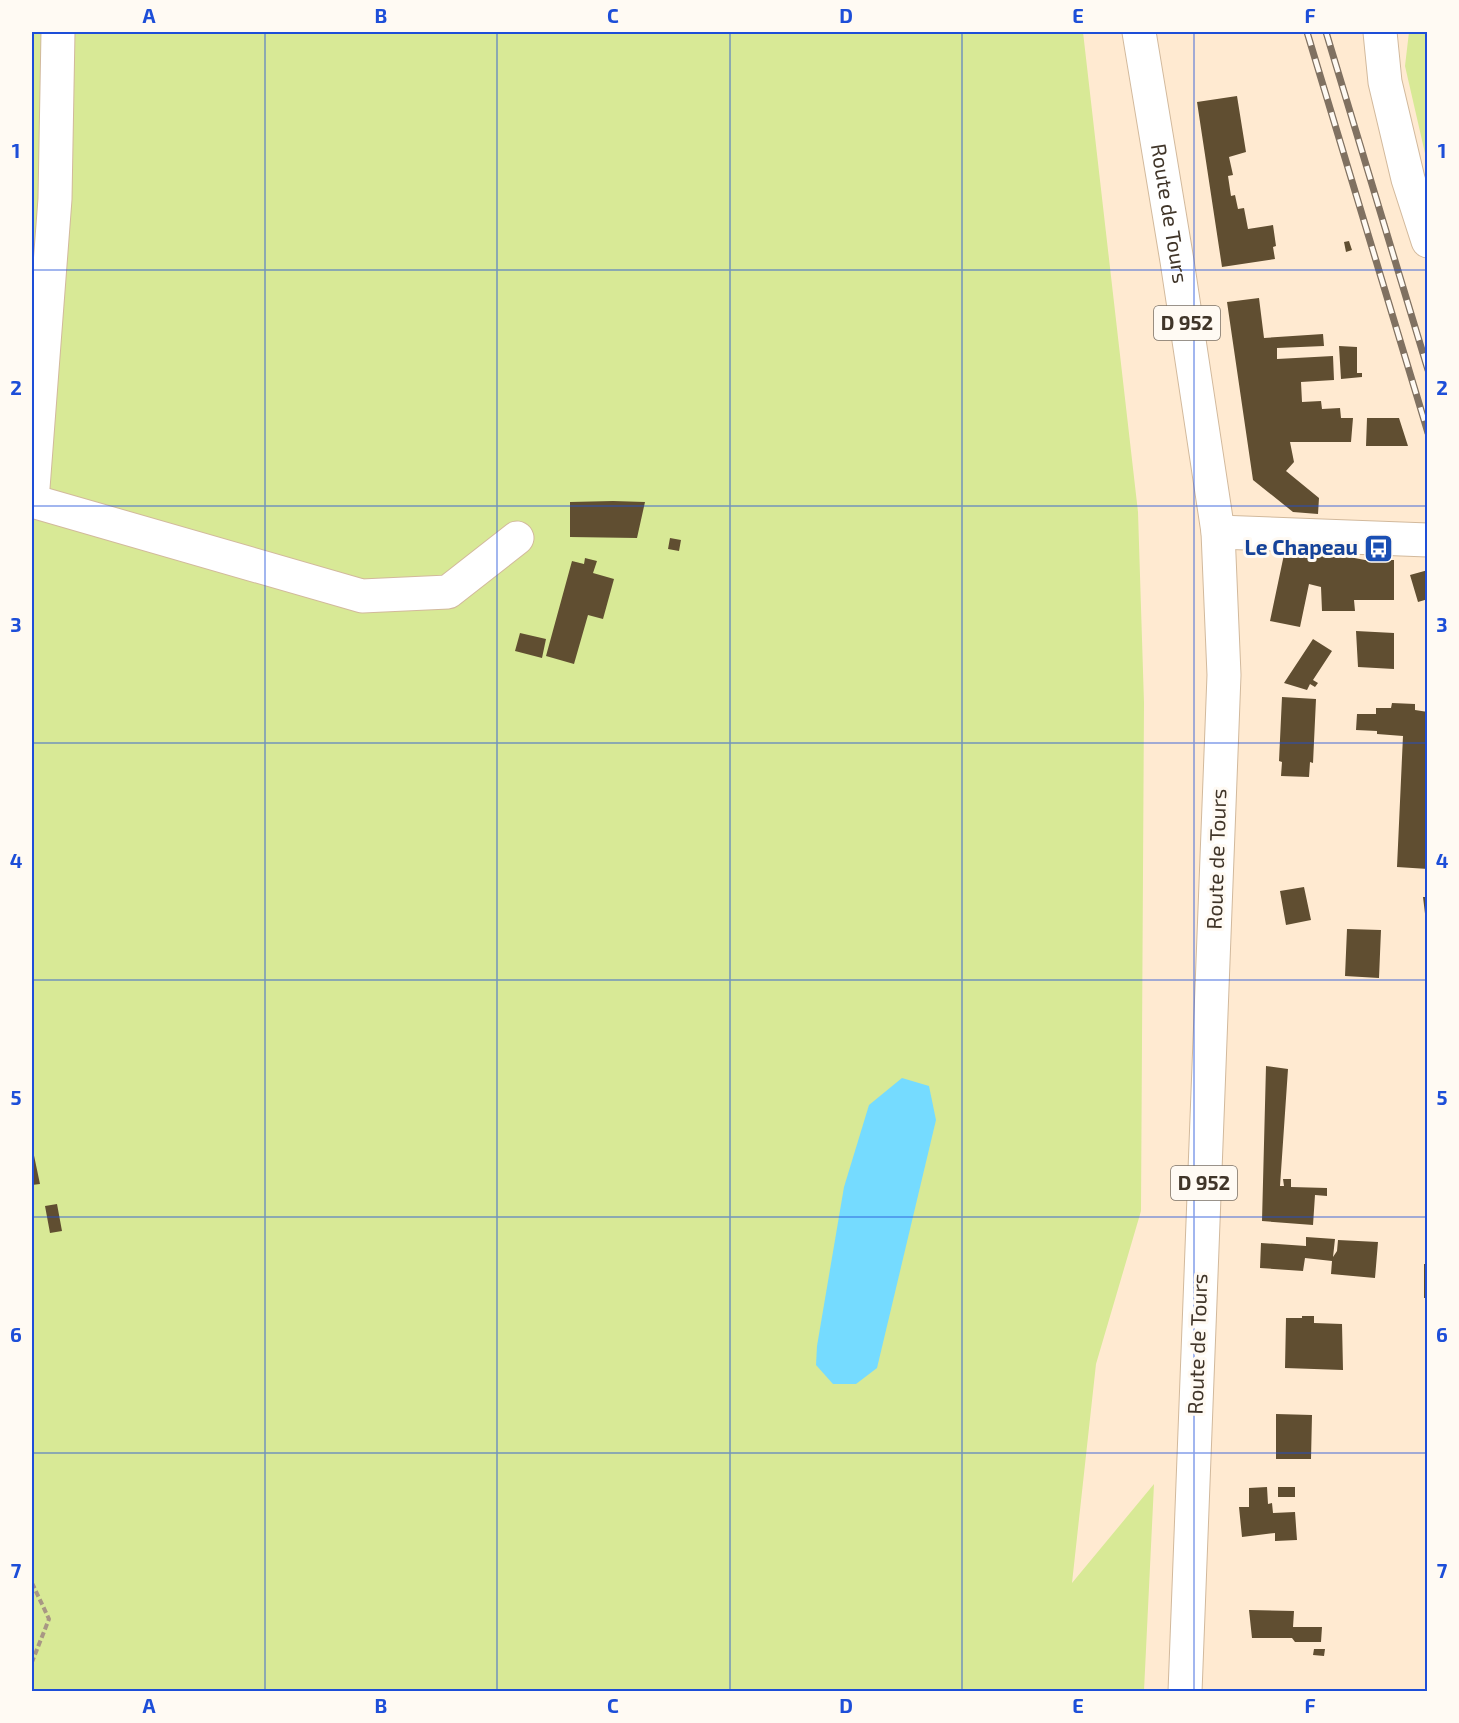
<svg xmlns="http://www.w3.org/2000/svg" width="1459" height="1723" viewBox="0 0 1459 1723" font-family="'Exo 2',sans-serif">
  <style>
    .green { fill: #d8e996 }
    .water { fill: #75dbff }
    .building { fill: #604e31 }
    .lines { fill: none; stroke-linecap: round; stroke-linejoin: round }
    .street-casing { stroke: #d2b99c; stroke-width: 35 }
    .primary-casing { stroke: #d2b99c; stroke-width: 35 }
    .path { stroke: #a89784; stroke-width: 4; stroke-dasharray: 6 3; stroke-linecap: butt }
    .street { stroke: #fff; stroke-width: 33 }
    .primary { stroke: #fff; stroke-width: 33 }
    .rail-casing { stroke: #807161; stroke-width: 7 }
    .rail { stroke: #fffaf3; stroke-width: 4.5; stroke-dasharray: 14; stroke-linecap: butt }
    .grid { fill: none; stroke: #1d4ed8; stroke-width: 1.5; stroke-opacity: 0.55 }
    .labels { text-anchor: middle; stroke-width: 6; stroke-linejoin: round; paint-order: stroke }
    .shield { fill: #fffaf3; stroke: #797066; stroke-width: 1.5 }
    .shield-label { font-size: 20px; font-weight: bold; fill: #403529 }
    .street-label { font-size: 21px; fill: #403529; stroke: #fffaf3 }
    .transit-label { font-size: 21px; font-weight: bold; fill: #164399; stroke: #fffaf3; text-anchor: end }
    .neatline { fill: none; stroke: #1d4ed8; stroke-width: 2 }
    .grid-label { font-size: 20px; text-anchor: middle; font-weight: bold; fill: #1d4ed8 }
  </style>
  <rect width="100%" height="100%" fill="#ffead1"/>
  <!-- green -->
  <path class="green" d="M32,32H1083L1138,512L1144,703L1141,1211L1096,1364L1072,1583L1154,1484L1144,1691L32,1692Z
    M1409,32H1427V162L1405,66Z"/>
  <!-- water -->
  <path class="water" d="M902,1078L929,1086L936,1120L877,1368L856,1384H833L816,1365L817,1346L844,1187L869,1105Z"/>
  <!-- building -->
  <path class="building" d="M1237,96L1246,152L1229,157L1233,175L1228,176L1231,196L1235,195L1238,209L1244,208L1248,229L1273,225L1276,246L1273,247L1275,259L1222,267L1197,102Z
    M1349,241L1352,250L1346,252L1344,242Z
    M1259,298L1264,338L1323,334L1324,346L1277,348V359L1333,356L1334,380L1301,382L1302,402L1321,401L1322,409L1340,408L1341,418H1353L1351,442H1290L1294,462L1286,471L1319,498L1318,514L1293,512L1253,480L1227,302Z
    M1339,346L1357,347V373H1362V377L1341,379Z
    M1367,418H1399L1408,446H1366Z
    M613,501L645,502L637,538L570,537V502Z
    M670,538L681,540L679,551L668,549Z
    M1286,545L1365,560H1394V600H1354L1355,611H1322L1321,587L1309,584L1300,627L1270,621Z
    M585,558L597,561L593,573L614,579L603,619L588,615L574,664L546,656L572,561L584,564Z
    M1428,570V599L1418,602L1410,575Z
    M1356,631L1394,633V669L1358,667Z
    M520,633L546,639L542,658L515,651Z
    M1313,639L1332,651L1313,680L1318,683L1315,687L1310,684L1307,690L1284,683Z
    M1282,697L1316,699L1313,763L1310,762L1309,777L1281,776L1282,762L1279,761Z
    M1392,703L1415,704V710L1428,712V869L1397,867L1403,736L1377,734V731L1356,730L1357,714H1376V708H1391Z
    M1304,887L1311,920L1286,925L1280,891Z
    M1423,897H1428V922H1426Z
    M1347,929L1381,930L1379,978L1345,976Z
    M1266,1066L1288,1069L1280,1186H1284L1283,1179H1291V1187L1327,1188V1196L1315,1195L1313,1225L1262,1221Z
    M32,1146L40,1184L32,1185Z
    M57,1204L62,1231L50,1233L45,1206Z
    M1306,1237L1335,1239L1333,1257L1337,1251L1338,1240L1378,1242L1375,1278L1331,1274L1332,1261L1305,1258L1303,1271L1260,1268L1261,1243L1306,1246Z
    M1424,1264H1428V1298H1424Z
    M1302,1316H1314V1323L1342,1324L1343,1370L1285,1368L1286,1318H1302Z
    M1276,1414L1312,1415L1311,1459H1276Z
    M1267,1487L1268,1504L1272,1503L1273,1513L1295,1512L1297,1540L1275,1541V1533L1242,1537L1239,1507H1249V1488Z
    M1278,1487H1295V1497H1278Z
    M1249,1610L1294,1611L1293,1627H1322L1321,1642H1295L1292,1638H1252Z
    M1314,1649H1325L1324,1656L1313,1655Z"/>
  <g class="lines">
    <defs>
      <path id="street" d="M58,32L55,199L32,501L362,596L448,592L517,538
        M1380,32L1385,82L1408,179L1428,241
        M1218,532L1428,540"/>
      <g id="primary">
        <path id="s1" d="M1139,32L1177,261L1218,532L1224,675L1185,1692"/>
      </g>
    </defs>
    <!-- street casing -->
    <use href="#street" class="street-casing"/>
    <!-- primary casing -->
    <use href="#primary" class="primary-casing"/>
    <!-- path -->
    <path class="path" d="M32,1583L49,1619L32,1662"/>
    <!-- street -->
    <use href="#street" class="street"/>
    <!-- primary -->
    <use href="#primary" class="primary"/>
    <defs>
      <path id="rail" d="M1307,32L1428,433
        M1326,32L1428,370"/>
    </defs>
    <!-- rail casing -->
    <use href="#rail" class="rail-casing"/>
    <!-- rail -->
    <use href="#rail" class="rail"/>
  </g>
  <!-- grid -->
  <path class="grid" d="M265,32V1692M497,32V1692M730,32V1692M962,32V1692M1194,32V1692M32,270H1428M32,506H1428M32,743H1428M32,980H1428M32,1217H1428M32,1453H1428"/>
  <!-- icons -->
  <defs>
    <symbol id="bus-square" viewBox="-11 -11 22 22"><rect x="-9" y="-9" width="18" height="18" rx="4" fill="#1a4fb4" stroke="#fffaf3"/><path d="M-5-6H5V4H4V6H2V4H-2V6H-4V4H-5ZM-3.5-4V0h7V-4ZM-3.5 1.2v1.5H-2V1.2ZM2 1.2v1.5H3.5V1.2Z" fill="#fff"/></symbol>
  </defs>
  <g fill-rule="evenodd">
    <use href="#bus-square" x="1362" y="532" width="33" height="33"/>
  </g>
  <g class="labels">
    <!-- shield labels -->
    <g class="shield">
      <rect x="1154" y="306" width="66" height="34" rx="4.5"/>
      <rect x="1171" y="1166" width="66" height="34" rx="4.5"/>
    </g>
    <g class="shield-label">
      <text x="1187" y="330">D 952</text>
      <text x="1204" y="1190">D 952</text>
    </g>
    <!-- street labels -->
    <g class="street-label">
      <text dy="7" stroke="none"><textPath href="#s1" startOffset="184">Route de Tours</textPath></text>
      <text transform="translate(1217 859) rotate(-88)" y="7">Route de Tours</text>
      <text transform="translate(1198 1344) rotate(-88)" y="7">Route de Tours</text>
    </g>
    <!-- transit labels -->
    <g class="transit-label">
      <text x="1358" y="555">Le Chapeau</text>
    </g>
  </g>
  <!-- border -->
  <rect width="1459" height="1723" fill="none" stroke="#fffaf3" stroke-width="66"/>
  <rect x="33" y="33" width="1393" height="1657" class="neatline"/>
  <g class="grid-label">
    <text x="149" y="23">A</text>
    <text x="381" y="23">B</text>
    <text x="613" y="23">C</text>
    <text x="846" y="23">D</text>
    <text x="1078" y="23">E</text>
    <text x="1310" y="23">F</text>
    <text x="16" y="158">1</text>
    <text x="1442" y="158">1</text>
    <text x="16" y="395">2</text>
    <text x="1442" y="395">2</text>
    <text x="16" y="632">3</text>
    <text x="1442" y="632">3</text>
    <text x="16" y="868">4</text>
    <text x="1442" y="868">4</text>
    <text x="16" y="1105">5</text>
    <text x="1442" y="1105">5</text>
    <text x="16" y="1342">6</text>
    <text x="1442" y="1342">6</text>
    <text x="16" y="1578">7</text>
    <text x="1442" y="1578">7</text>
    <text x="149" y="1713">A</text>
    <text x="381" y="1713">B</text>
    <text x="613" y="1713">C</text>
    <text x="846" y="1713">D</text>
    <text x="1078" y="1713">E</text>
    <text x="1310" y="1713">F</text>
  </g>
</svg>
